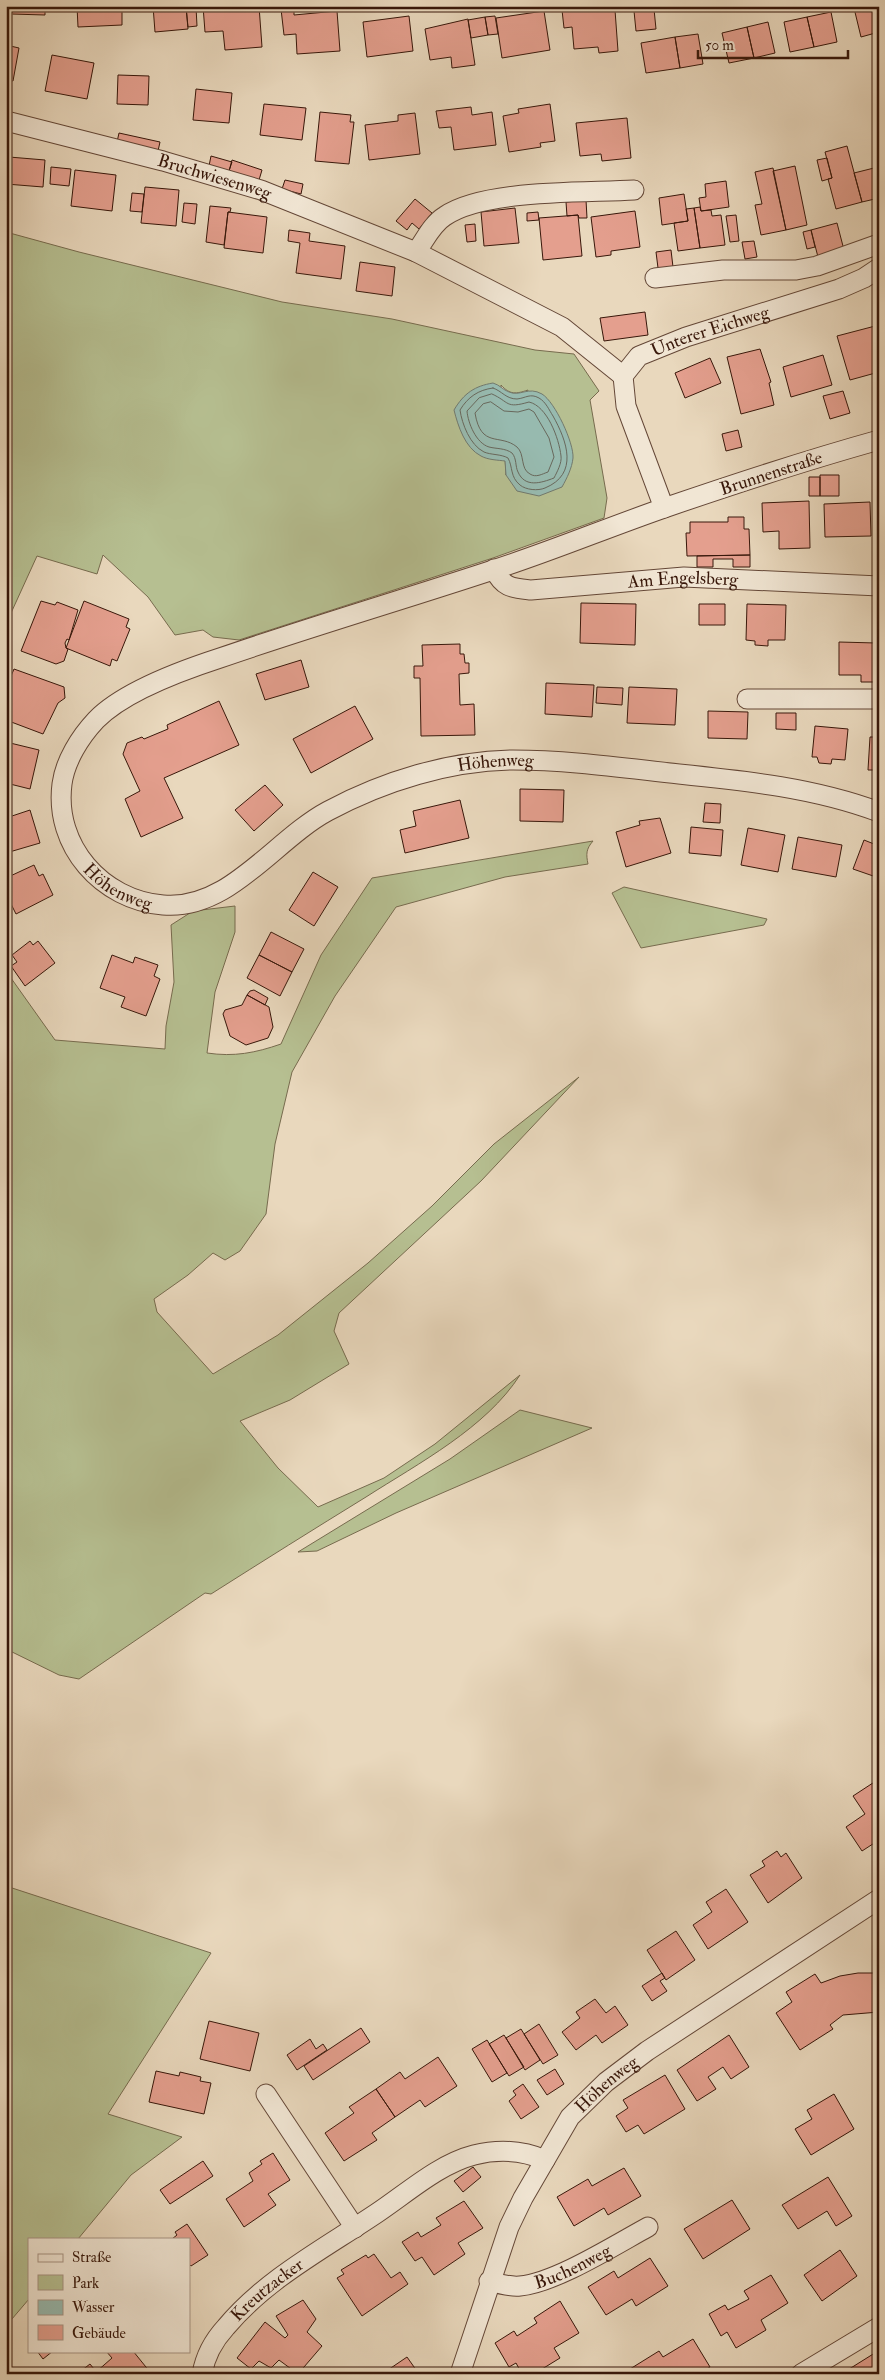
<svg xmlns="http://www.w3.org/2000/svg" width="885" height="2380" viewBox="0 0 885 2380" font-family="'IM FELL Double Pica',serif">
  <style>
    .green { fill: #b6bf91; stroke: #776b4e; fill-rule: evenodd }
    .water { fill: #97baaf; stroke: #71796d }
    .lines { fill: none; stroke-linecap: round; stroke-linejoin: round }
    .shore { stroke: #68685c; stroke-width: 1 }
    .building { fill: #e49f8e; stroke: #38170a }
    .minor-casing { stroke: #644737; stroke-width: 21 }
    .minor { stroke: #f1e6d4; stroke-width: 19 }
    .labels { text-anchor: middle; stroke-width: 5; stroke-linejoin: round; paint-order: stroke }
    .street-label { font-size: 18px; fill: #38170a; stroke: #f1e6d4 }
  </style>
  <rect width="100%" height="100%" fill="#e9d8bd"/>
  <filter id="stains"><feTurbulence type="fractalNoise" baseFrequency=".004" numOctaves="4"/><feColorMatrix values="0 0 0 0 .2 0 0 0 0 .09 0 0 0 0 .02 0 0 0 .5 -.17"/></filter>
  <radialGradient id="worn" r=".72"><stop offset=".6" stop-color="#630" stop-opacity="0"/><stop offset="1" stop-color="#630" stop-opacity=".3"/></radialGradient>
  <!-- green -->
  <path class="green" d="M6,232L79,252L282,302L392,319L535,350L574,354L599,391L590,400L607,498L604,518L493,558L239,640L213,637L203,630L175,635L148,597L103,555L97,574L37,556L6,624ZM501,385C510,395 516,394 528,390L506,475Z
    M593,841C586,849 586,854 588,864L505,877L396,907L335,996L292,1072L275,1144L266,1214L240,1251L225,1260L213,1253L188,1275L154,1299L157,1312L213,1374L278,1335L368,1263L432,1206L494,1144L579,1077L481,1181L339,1313L334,1331L349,1364L290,1400L240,1421L278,1468L318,1507L384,1478L435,1444L520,1375C486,1428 419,1463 366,1497C314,1529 263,1561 211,1594L205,1593L79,1679L59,1675L6,1649V971L55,1040L165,1049L166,1026L174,982L171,925L193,911L235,906V932L215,992L207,1053C234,1057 255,1053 281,1044L321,955L372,878Z
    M624,887L767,919L764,925L641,948L612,893Z
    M520,1410L592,1428L396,1513L317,1551L298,1552L450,1459Z
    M6,1886L211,1953L108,2114L182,2137L131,2175L78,2239H29V2299L6,2326Z"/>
  <!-- water -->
  <path class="water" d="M493,383C500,385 503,390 509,392C520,397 528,386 542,394C555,402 574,443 573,458C572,468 567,478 562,487L539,496L517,491L506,475L505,461C498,460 488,460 481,456C465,448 458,426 454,410C464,393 475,386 493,383Z"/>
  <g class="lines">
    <!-- shore -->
    <path class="shore" d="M493,388C502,391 506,399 517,399C526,398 530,393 539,398C546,402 549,410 553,416C567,441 579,474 545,488C538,491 526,490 520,485C510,477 513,467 508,458C501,454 491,455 484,452C470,445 462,424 460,410C468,397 478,390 493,388Z
      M492,394C510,402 505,409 529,402C547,406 559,438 561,456C562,463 557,472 554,478C541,483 525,488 518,472C515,466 517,459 512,453C505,448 497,449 489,447C476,443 468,423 467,411L479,398Z
      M491,402L504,411L518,412L529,409L534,412L549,438L554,457L548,472C542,474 536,478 530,474C520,469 525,454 517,447C500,433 481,449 475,413L483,404Z"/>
  </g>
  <!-- building -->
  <path class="building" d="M12,6H45V15L11,14Z
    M77,6H122V25L78,27Z
    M153,6H186L188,29L155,32Z
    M203,6H259L262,47L225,50L223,31L205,32Z
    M741,6H752V9L742,11Z
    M859,6H879V32L861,37L854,8Z
    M186,7H196L197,26L188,27Z
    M598,7V11L615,10L618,51L599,53L598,47L574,49L572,27L564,28L562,10Z
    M294,8V15L337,11L340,51L297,54L296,34L284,35L281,9Z
    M654,9L656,29L636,31L634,11Z
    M544,11L550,50L502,58L496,18Z
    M831,12L837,42L814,47L807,17Z
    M409,16L413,51L367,57L363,22Z
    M495,16L498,34L488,35L485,17Z
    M485,17L488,35L471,38L468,20Z
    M807,17L814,47L790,52L784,22Z
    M468,19L475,65L452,68L451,57L430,60L425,29Z
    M768,22L775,53L754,58L747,27Z
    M747,27L754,58L729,63L722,33Z
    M698,34L703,64L680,68L675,37Z
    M675,37L680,68L646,73L641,43Z
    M6,45L19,48L13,81L6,80Z
    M52,55L94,63L87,99L45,91Z
    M118,75L149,76L148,105L117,104Z
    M196,89L232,93L229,123L193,120Z
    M264,104L306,108L302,140L260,135Z
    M550,104L555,141L540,143L541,147L509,152L503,116L519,113L518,109Z
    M471,107L472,115L492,112L496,145L454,150L451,127L439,128L436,111Z
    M320,112L351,115L350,122H354L349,164L315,161Z
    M415,113L420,154L369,160L365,125L398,121V115Z
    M627,118L631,158L602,161L601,154L580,156L576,123Z
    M119,133L160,142L158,151L117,142Z
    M847,146L862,202L836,209L828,179L832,178L825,152Z
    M6,147H10L9,157L45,160L43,187L6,184Z
    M211,156L232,162L229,171L209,166Z
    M827,158L832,178L822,181L817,160Z
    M232,160L262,170L259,180L229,171Z
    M795,166L807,225L786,230L773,171Z
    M51,167L71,169L69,186L50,184Z
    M773,168L786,230L761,235L755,205L762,204L755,172Z
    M874,168L879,184V198L862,202L854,173Z
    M75,170L116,175L112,211L71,206Z
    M285,180L303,184L301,194L282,189Z
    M726,181L729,207L701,211L699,198L706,197L705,184Z
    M145,187L179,190L176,226L141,223Z
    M132,193L144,194L142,212L130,211Z
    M684,194L688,221L662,225L659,198Z
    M415,199L432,213L419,229L412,223L407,230L396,221Z
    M586,200L587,218H579L578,215L567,216L566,202Z
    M184,203L197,204L195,224L182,222Z
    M210,206L231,208L230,212H228L224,245L206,242Z
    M700,207L701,211L711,210L712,216L721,215L725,245L700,248L694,208Z
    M515,208L519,243L484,246L481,212Z
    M694,208L700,248L678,251L674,223L688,221L686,209Z
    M635,211L640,247L611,251V255L596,257L591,217Z
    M228,212L267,217L263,253L224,248Z
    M538,212L539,220L527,221V213Z
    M578,215L582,256L543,260L539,218Z
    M736,215L739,241L730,242L726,216Z
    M837,223L844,250L818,257L811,230Z
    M475,224L476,241L467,242L465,225Z
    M289,230L310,233L309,241L345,246L341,279L296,273L300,243L288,241Z
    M811,230L815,247L807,249L803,232Z
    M754,241L757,257L745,259L742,242Z
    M671,250L673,267L658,268L656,252Z
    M360,262L395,267L392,296L356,291Z
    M645,312L648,335L604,341L600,318Z
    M879,325V372L850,380L837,336Z
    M760,349L771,382L769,383L774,405L741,414L727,357Z
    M823,355L832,385L791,397L783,367Z
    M710,358L721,383L685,398L675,373Z
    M843,391L850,413L830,419L823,396Z
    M738,430L742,447L726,451L722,434Z
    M820,475H839V496H820Z
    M809,477H820V496H809Z
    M809,501L810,548L779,549V531L763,532L762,503Z
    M870,502L871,536L825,537L824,504Z
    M728,517H744V529H749L750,555L687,556L686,533H690V522H728Z
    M750,555V567H733V559H713V567H697V556Z
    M41,601L55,605L57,602L78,610L69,640L67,639L65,643L66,648L68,649L64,661L56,664L21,651Z
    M84,601L129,619L126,627L130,629L117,661L112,659L110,666L66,648Z
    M581,603L636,604L635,645L580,643Z
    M699,604H725V625H699Z
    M747,604L786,605L785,640H768V646L755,645V641L746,640Z
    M839,642L876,643V682H861V675H839Z
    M460,644V654H464L465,663H469V673L459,674L460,705L474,704L475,735L421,736L420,678H414V666H423L422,645Z
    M301,660L309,687L265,700L256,674Z
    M14,669L64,687L65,698L58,703L43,734L6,720V688Z
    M546,683L594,685L592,717L545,714Z
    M597,687L623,688L622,705L596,703Z
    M629,687L677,689L675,725L627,723Z
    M219,701L239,745L164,778L183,818L141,837L125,799L140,791L123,754L127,743L142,737L144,739L168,729L167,725Z
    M355,706L373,739L311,773L293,739Z
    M708,711L748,712L747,739L708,738Z
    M776,713H796V730L776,729Z
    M815,726L848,729L845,760L832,759L831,764L819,763L817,757H812Z
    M870,737H879V770H868Z
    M6,742L39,750L30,789L6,783Z
    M265,785L283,805L254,831L235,810Z
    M520,789L564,790L563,822L520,821Z
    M460,800L469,838L405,853L400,830L416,826L413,811Z
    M705,803L721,804L720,823L703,822Z
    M30,810L40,843L6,853V818Z
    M660,818L671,853L626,867L616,832L640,825L639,821Z
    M691,827L723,830L721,856L689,853Z
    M748,828L785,835L778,872L741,865Z
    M798,837L842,845L836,877L792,869Z
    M864,840L879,846V878L853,869Z
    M34,865L39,876L43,874L53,895L16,914L6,894V878Z
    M313,872L338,887L314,926L289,910Z
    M271,932L304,949L292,972L259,955Z
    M30,941L33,945L38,941L55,963L25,986L11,966L17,962L12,955Z
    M112,955L133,963L135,957L158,965L154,976L160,979L146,1016L121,1007L125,997L100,988Z
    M259,955L292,972L280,996L247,978Z
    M254,990L268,998L265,1005L247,995L250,991Z
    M247,995L269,1007L273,1027L268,1038L246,1045L230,1036L223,1014L225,1010L242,1005Z
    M879,1779V1840L862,1851L846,1827L865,1814L853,1796Z
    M777,1851L781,1857L786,1853L802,1878L768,1903L750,1875L765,1866L762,1861Z
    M726,1889L748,1922L708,1949L693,1925L712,1912L706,1902Z
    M676,1931L695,1960L666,1980L647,1950Z
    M662,1973L665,1978L660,1981L667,1991L652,2001L642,1986Z
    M858,1973H879V2012L843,2015L830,2025L833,2029L800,2050L776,2013L792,2002L786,1992L815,1974L821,1983L840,1976Z
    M595,1999L606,2013L615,2006L628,2025L602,2043L596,2035L576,2050L562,2032L580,2018L576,2012Z
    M209,2021L259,2033L250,2071L200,2059Z
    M539,2024L558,2055L543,2064L524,2034Z
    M361,2028L370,2042L313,2080L304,2066Z
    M521,2029L540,2060L525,2070L506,2038Z
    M504,2035L524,2067L509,2076L489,2044Z
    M729,2035L749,2067L731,2079L723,2067L708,2077L716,2089L697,2101L677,2070Z
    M310,2039L316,2049L323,2044L327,2050L297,2070L287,2055Z
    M487,2040L507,2073L492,2082L472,2049Z
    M438,2057L457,2086L425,2107L420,2100L395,2117L376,2089L400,2072L405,2079Z
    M555,2069L564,2084L547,2095L537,2080Z
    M156,2071L179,2076L180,2072L201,2077L200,2081L211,2083L204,2114L149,2102Z
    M665,2075L685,2109L644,2134L638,2125L626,2132L616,2116L628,2108L623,2100Z
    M523,2084L539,2107L521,2119L509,2101L516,2095L513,2091Z
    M376,2089L395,2117L372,2133L377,2140L344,2161L325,2133L354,2113L349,2107Z
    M834,2094L854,2129L811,2155L795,2129L812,2119L807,2110Z
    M273,2153L290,2180L268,2194L276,2205L244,2227L226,2199L253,2181L249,2173L262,2164L260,2161Z
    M203,2161L213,2176L170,2204L160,2190Z
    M473,2167L481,2177L463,2192L454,2181Z
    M624,2168L641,2196L608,2215L604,2208L574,2226L557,2197L588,2179L592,2186Z
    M828,2177L852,2216L836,2226L827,2211L798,2229L782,2205Z
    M732,2200L750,2229L703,2259L684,2229Z
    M464,2201L483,2228L458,2243L465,2254L434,2275L422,2257L415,2261L402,2242L418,2232L421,2237L441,2225L436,2218Z
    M187,2224L208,2255L191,2266L189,2264V2239H172L177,2235L175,2232Z
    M840,2250L857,2276L822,2301L804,2275Z
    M374,2254L391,2278L400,2272L408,2284L362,2316L337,2278L344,2274L341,2270L366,2255L368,2258Z
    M650,2258L668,2286L636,2306L632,2299L606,2315L588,2287L614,2271L618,2278Z
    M771,2275L788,2303L761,2320L766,2330L736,2348L727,2332L721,2336L709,2314L725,2305L728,2310L749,2299L744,2291Z
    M303,2300L316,2319L307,2332L322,2346L298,2374L279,2360L271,2368L259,2361L251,2369L237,2358L265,2322L285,2338L288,2335L276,2316Z
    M560,2301L579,2333L554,2348L560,2358L534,2374H522L516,2363L509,2367L495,2343L514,2331L517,2336L537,2323L534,2318Z
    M693,2339L710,2367L698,2374H633L630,2369L659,2351L663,2357Z
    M879,2346V2374H848L846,2371L878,2351L877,2347Z
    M37,2351H53L43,2359Z
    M106,2351H133L150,2372L147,2374H98L96,2372L112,2358Z
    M407,2357L419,2374H382Z
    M90,2364L98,2374H77Z
    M485,2369L499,2374H484Z"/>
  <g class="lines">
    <defs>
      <g id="minor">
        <path id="s1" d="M6,121L163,161L261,190L416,252L562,327L623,376"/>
        <path d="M416,252C425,240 432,224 445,216C484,189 585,193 634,190"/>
        <path d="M655,278L723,270H796L817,266L879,244"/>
        <path id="s2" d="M879,440C807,460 737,483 667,507C609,527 552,551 493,570C402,600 310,627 220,658C183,670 123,692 96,720C80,737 65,761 62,784C54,846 102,900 163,905C229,911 274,840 328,811C384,781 449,761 513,760C569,760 624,768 679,774C747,781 815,788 879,812"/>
        <path id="s3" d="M664,508L626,406L623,376L639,356L686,337L839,289L864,278L879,268"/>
        <path id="s4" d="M494,569C503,588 512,588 531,590L684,577L879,586"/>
        <path d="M747,699H879"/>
        <path d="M266,2094L355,2228"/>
        <path id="s5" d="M489,2281C499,2284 510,2287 520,2286C555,2283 615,2245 648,2227"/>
        <path id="s6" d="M202,2374C205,2357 214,2340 226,2327C266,2279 325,2248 377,2213C407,2193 439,2164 474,2155C498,2149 522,2150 545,2160"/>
        <path id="s7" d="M460,2374L509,2227L523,2198L570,2117L606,2082L647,2051L879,1899"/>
        <path d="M801,2374L879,2327"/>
      </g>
    </defs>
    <!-- minor casing -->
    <use href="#minor" class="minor-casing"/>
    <!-- minor -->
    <use href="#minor" class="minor"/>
  </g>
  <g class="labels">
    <!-- street labels -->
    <g class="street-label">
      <text dy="6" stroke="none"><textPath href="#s1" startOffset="216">Bruchwiesenweg</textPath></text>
      <text dy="6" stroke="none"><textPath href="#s3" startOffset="240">Unterer Eichweg</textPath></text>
      <text transform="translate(771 473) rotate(-18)" y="6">Brunnenstraße</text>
      <text dy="6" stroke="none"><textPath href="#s4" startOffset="198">Am Engelsberg</textPath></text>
      <text dy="6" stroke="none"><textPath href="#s2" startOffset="1454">Höhenweg</textPath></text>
      <text dy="6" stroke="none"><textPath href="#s2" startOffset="1034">Höhenweg</textPath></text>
      <text dy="6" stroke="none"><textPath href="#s7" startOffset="330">Höhenweg</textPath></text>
      <text dy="6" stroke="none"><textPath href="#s5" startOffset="88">Buchenweg</textPath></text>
      <text dy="6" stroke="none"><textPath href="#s6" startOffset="109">Kreutzacker</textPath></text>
    </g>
  </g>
  <!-- margin -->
  <rect width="885" height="2380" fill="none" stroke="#e9d8bd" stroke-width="25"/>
  <rect x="8" y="8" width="870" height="2365" fill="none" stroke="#38170a" stroke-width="2.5"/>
  <rect x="12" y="12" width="860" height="2355" fill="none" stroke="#38170a"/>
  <!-- legend -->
  <rect x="28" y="2238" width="162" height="115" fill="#f1e6d4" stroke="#a79383"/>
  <rect x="38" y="2254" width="25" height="8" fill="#f1e6d4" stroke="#a79383"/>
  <text x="72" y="2262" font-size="15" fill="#38170a">Straße</text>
  <rect x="38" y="2275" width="25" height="15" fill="#b6bf91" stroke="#a79383"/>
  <text x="72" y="2288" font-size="15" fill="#38170a">Park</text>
  <rect x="38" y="2300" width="25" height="15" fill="#97baaf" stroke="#a79383"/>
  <text x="72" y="2312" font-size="15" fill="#38170a">Wasser</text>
  <rect x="38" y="2325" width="25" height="15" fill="#e49f8e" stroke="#a79383"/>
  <text x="72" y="2338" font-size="15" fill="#38170a">Gebäude</text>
  <!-- scale -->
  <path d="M698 50v8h150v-8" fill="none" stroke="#38170a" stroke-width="2.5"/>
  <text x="705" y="50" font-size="15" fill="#38170a" stroke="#f1e6d4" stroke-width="4" paint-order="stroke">50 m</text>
  <rect width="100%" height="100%" filter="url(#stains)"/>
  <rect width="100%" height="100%" fill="url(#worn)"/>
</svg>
